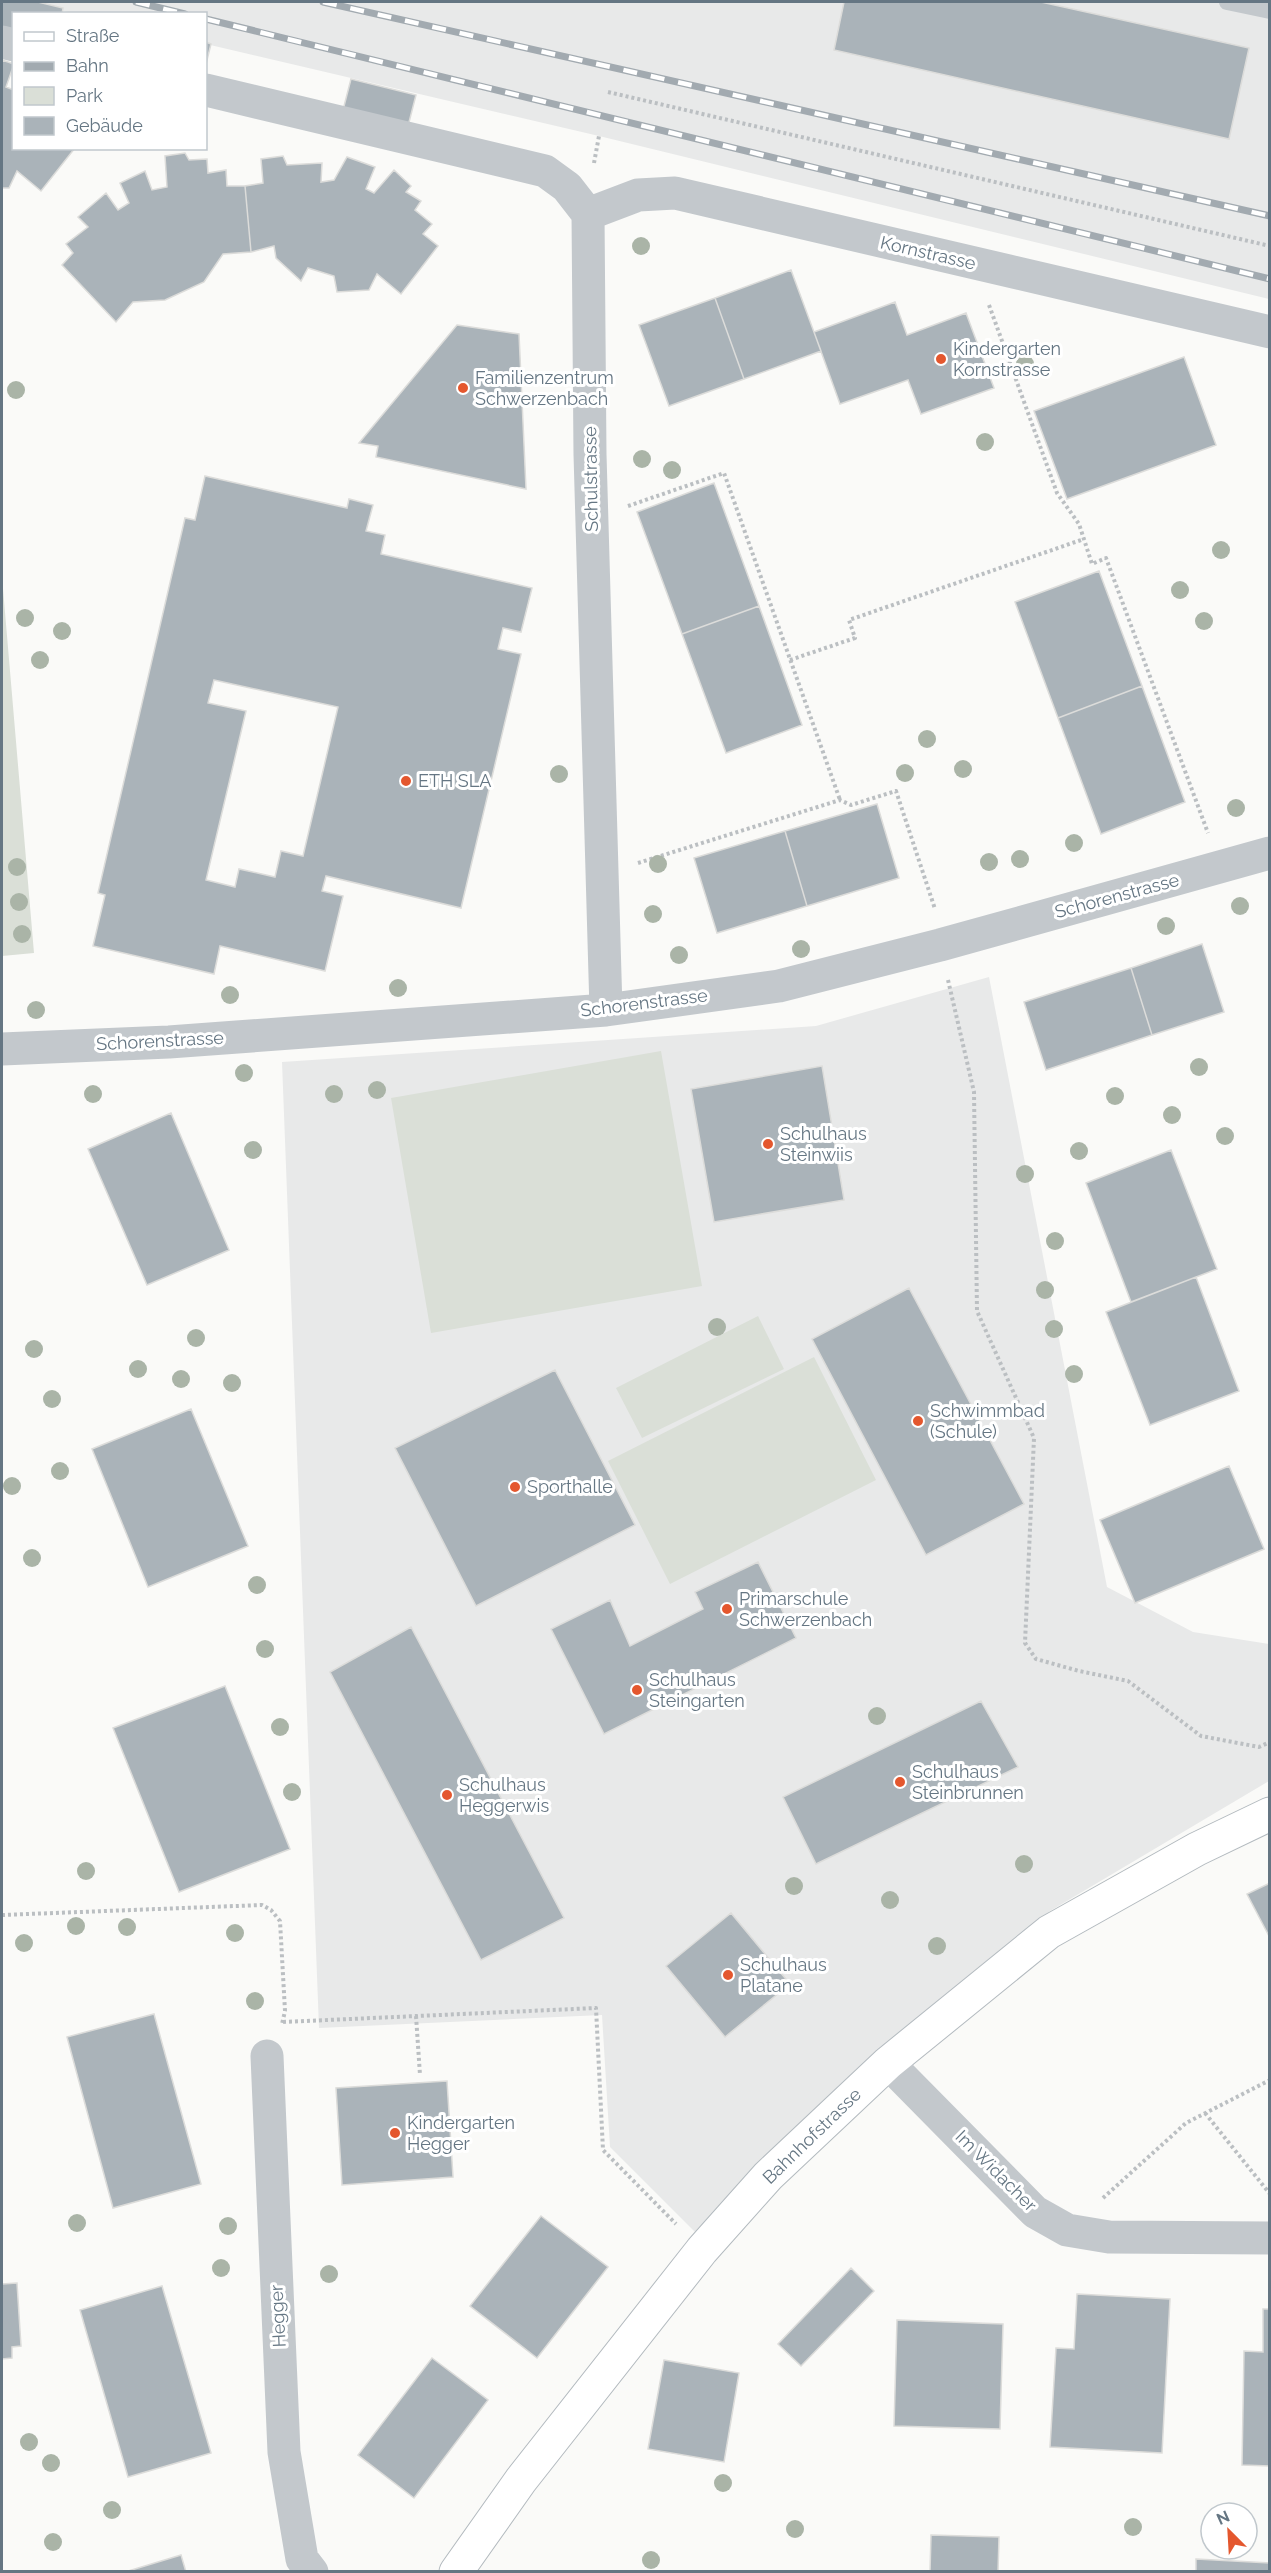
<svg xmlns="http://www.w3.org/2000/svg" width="1271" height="2573" viewBox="0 0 1271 2573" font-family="Raleway,sans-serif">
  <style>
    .built { fill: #e8e9e9 }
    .green { fill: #dadfd7 }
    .building { fill: #aab3b9; stroke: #dcdcda; stroke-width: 1.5; fill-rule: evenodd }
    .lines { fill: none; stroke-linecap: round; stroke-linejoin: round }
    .secondary-casing { stroke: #b3babf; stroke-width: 35 }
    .path { stroke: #bbbfc2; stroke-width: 4; stroke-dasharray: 3 3; stroke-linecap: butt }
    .lane { stroke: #c3c8cc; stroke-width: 16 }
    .street { stroke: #c3c8cc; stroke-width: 33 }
    .secondary { stroke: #fff; stroke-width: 33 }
    .rail-casing { stroke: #a2aab0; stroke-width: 7 }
    .rail { stroke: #fff; stroke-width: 4.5; stroke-dasharray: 14; stroke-linecap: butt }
    .tree { fill: #aab4a7 }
    .poi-dot { fill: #e4572e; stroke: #fff; stroke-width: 2 }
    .labels { text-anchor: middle; stroke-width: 6; stroke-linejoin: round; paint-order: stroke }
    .street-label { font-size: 18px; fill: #657683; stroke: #fff }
    .poi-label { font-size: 18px; fill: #657683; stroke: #fff; text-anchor: start }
  </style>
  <rect width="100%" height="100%" fill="#fafaf8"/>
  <!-- built -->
  <path class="built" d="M22,2H1269V299L599,136L206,44V14L73,13Z
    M989,977L1107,1587L1193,1632L1269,1644V1781L1050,1911L887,2044L696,2233L610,2147L602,2015L319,2028L282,1062L816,1026Z"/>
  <!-- green -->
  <path class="green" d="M2,577L34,953L2,956Z
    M661,1051L702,1286L431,1333L391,1098Z
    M758,1316L784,1369L642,1438L616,1388Z
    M814,1357L876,1480L670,1584L608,1461Z"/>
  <!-- building -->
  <path class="building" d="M2,2H38L63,8L62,14H14V33L2,30Z
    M844,2H1041L1249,48L1229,139L834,50Z
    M206,42L211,44L206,64Z
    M2,60L14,64L6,87L14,90V148H75L41,191L17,171L9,188H2Z
    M351,79L416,95L407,130L342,114Z
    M185,153L189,160L207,159L208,173L226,170L227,186H245L251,252L223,254L204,282L165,300L133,302L116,322L62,265L73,253L66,244L88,227L78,217L106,193L118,210L129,203L120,183L145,171L152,190L167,187L165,156Z
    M283,156L287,165L322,163L321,182L334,180L347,157L375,167L366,189L374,193L394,170L411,186L406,192L421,201L415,210L432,224L423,234L438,246L401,294L377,274L369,290L337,292L334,276L308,268L301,281L276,258L274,246L251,252L245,186L263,183L261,159Z
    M791,270L821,351L744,379L715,298Z
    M715,298L744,379L669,406L639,325Z
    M895,302L907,335L966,313L994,388L921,414L908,380L840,404L814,332Z
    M457,325L519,334L526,489L376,457L378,446L359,443Z
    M1184,357L1216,445L1067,499L1034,411Z
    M205,476L347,508L349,499L373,505L366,531L385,535L381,554L532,588L521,632L503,628L498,649L521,654L461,908L326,876L322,891L343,896L325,971L220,946L214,974L93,946L105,895L98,893L185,518L195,520ZM214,680L338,707L303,856L281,851L275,877L239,869L235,887L206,880L246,711L208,703Z
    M714,483L759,606L682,634L637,512Z
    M1099,571L1142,686L1058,718L1015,602Z
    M759,606L802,725L726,753L682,634Z
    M1142,686L1185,802L1101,834L1058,718Z
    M877,804L899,878L807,906L785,831Z
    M785,831L807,906L717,933L694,858Z
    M1202,944L1224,1012L1152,1035L1131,968Z
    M1131,968L1152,1035L1046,1070L1024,1002Z
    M822,1066L844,1200L714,1222L691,1089Z
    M171,1113L229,1250L147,1285L88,1149Z
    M1171,1150L1217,1269L1131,1302L1086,1183Z
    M1196,1277L1239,1391L1150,1425L1106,1312Z
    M909,1288L1024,1504L926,1555L812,1339Z
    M555,1370L635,1525L476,1606L395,1448Z
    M191,1409L248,1546L148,1587L92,1449Z
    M1229,1466L1264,1549L1135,1603L1100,1520Z
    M758,1562L796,1638L604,1734L551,1629L610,1600L630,1646L703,1609L695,1592Z
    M411,1627L564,1918L481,1960L330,1672Z
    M225,1686L290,1849L179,1892L113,1728Z
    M981,1701L1018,1767L816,1864L783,1797Z
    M1270,1883V1938L1247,1894Z
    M731,1913L790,1984L725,2037L666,1966Z
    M154,2014L201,2184L113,2208L67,2037Z
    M447,2081L453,2177L342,2185L336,2088Z
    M541,2216L608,2267L537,2358L470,2306Z
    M851,2268L874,2291L801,2366L778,2344Z
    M17,2283L21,2346L12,2347V2358L2,2359V2284Z
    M162,2286L211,2453L128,2477L80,2310Z
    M1077,2294L1170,2299L1162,2453L1050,2447L1056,2348L1074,2349Z
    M1263,2309H1270V2466L1242,2465L1244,2351L1263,2352Z
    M897,2320L1003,2324L1000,2429L894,2426Z
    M432,2358L488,2400L414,2498L358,2455Z
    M664,2360L739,2373L724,2462L648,2449Z
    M931,2535L999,2537L998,2572H930Z
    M181,2555L186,2572H125Z
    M1196,2559L1270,2563V2572H1196Z"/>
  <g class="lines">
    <defs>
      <path id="secondary" d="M456,2572L521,2480L702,2250L768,2176L888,2063L1049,1932L1197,1849L1270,1814"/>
    </defs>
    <!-- secondary casing -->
    <use href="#secondary" class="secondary-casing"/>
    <!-- path -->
    <path class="path" d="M608,92L1270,246
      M594,163L599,136
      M989,305L1057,493L1079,524L1092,564L1106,558L1208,833
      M628,506L724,473L840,800
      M790,660L855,638L849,620L1084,539
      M638,863L840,800L851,805L896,791L935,909
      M948,980L974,1092L977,1311L1034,1438L1025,1643L1036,1659L1079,1671L1128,1681L1201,1736L1259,1747L1270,1742
      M2,1915L262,1905L271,1910L280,1921L285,2011L282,2024
      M416,2016L420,2075
      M283,2022L596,2008L603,2150L676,2224
      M1205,2113L1270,2194
      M1103,2198L1186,2123L1270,2080"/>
    <!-- lane -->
    <path class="lane" d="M1227,2L1270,11"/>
    <!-- street -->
    <path class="street" d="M2,42L14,45
      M206,90L545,171L567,187L588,214L590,454L606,1010
      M588,214L638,195L675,193L1270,332
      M2,1049L169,1042L606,1010L779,986L940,945L1270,853
      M267,2056L284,2452L302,2559L312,2572
      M888,2063L1035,2212L1067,2230L1109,2237L1270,2238"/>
    <!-- secondary -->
    <use href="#secondary" class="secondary"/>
    <defs>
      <path id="rail" d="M136,2L185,14
        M323,2L1270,216
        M206,19L1270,279"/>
    </defs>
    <!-- rail casing -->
    <use href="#rail" class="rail-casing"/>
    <!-- rail -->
    <use href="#rail" class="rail"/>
  </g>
  <!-- trees -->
  <g class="tree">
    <circle cx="641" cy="246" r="9"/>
    <circle cx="1025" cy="364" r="9"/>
    <circle cx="16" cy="390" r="9"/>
    <circle cx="985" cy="442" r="9"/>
    <circle cx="642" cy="459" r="9"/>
    <circle cx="672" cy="470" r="9"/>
    <circle cx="1221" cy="550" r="9"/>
    <circle cx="1180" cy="590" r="9"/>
    <circle cx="25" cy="618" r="9"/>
    <circle cx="1204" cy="621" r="9"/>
    <circle cx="62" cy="631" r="9"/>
    <circle cx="40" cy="660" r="9"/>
    <circle cx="927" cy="739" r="9"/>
    <circle cx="963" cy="769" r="9"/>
    <circle cx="905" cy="773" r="9"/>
    <circle cx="559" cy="774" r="9"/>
    <circle cx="1236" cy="808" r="9"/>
    <circle cx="1074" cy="843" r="9"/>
    <circle cx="1020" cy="859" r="9"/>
    <circle cx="989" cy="862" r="9"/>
    <circle cx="658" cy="864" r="9"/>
    <circle cx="17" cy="867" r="9"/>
    <circle cx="19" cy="902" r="9"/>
    <circle cx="1240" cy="906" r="9"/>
    <circle cx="653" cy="914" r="9"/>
    <circle cx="1166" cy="926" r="9"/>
    <circle cx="22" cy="934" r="9"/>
    <circle cx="801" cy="949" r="9"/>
    <circle cx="679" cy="955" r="9"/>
    <circle cx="398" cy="988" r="9"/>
    <circle cx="230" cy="995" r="9"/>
    <circle cx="36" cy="1010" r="9"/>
    <circle cx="1199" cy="1067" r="9"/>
    <circle cx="244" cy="1073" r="9"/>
    <circle cx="377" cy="1090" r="9"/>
    <circle cx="93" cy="1094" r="9"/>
    <circle cx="334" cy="1094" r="9"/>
    <circle cx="1115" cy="1096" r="9"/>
    <circle cx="1172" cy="1115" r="9"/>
    <circle cx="1225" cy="1136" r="9"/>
    <circle cx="253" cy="1150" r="9"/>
    <circle cx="1079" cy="1151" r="9"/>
    <circle cx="1025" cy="1174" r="9"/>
    <circle cx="1055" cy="1241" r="9"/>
    <circle cx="1045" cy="1290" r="9"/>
    <circle cx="717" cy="1327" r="9"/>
    <circle cx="1054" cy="1329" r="9"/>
    <circle cx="196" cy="1338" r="9"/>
    <circle cx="34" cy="1349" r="9"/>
    <circle cx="138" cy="1369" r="9"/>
    <circle cx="1074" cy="1374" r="9"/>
    <circle cx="181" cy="1379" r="9"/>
    <circle cx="232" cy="1383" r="9"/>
    <circle cx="52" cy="1399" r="9"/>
    <circle cx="60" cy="1471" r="9"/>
    <circle cx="12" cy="1486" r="9"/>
    <circle cx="32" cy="1558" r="9"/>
    <circle cx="257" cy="1585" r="9"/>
    <circle cx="265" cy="1649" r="9"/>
    <circle cx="877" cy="1716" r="9"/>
    <circle cx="280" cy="1727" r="9"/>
    <circle cx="292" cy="1792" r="9"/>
    <circle cx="1024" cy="1864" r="9"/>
    <circle cx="86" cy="1871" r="9"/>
    <circle cx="794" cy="1886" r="9"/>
    <circle cx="890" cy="1900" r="9"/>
    <circle cx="76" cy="1926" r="9"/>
    <circle cx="127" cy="1927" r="9"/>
    <circle cx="235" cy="1933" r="9"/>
    <circle cx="24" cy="1943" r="9"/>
    <circle cx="937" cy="1946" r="9"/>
    <circle cx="255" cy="2001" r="9"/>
    <circle cx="77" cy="2223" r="9"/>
    <circle cx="228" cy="2226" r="9"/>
    <circle cx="221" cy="2268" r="9"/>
    <circle cx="329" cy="2274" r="9"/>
    <circle cx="29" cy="2442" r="9"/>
    <circle cx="51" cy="2463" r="9"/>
    <circle cx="723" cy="2483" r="9"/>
    <circle cx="112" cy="2510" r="9"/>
    <circle cx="1133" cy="2527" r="9"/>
    <circle cx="795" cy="2529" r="9"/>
    <circle cx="53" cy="2542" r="9"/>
    <circle cx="651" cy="2560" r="9"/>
  </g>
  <!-- markers -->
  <g class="poi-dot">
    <circle cx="941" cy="359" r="6"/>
    <circle cx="463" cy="388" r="6"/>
    <circle cx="406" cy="781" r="6"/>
    <circle cx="768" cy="1144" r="6"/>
    <circle cx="918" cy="1421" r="6"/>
    <circle cx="515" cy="1487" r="6"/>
    <circle cx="727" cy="1609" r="6"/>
    <circle cx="637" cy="1690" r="6"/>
    <circle cx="900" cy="1782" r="6"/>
    <circle cx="447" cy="1795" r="6"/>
    <circle cx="728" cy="1975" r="6"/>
    <circle cx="395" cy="2133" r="6"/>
  </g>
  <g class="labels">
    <!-- street labels -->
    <g class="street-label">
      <text transform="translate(928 253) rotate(13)" y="6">Kornstrasse</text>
      <text transform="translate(591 479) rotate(-91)" y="6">Schulstrasse</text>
      <text transform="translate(1117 896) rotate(-15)" y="6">Schorenstrasse</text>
      <text transform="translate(644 1003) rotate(-7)" y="6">Schorenstrasse</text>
      <text transform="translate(160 1041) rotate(-3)" y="6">Schorenstrasse</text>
      <text transform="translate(812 2136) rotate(-44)" y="6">Bahnhofstrasse</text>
      <text transform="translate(996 2171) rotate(45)" y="6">Im Widacher</text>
      <text transform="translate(278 2316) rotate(-93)" y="6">Hegger</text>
    </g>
    <!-- poi labels -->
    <g class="poi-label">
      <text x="953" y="355">Kindergarten<tspan x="953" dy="21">Kornstrasse</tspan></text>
      <text x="475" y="384">Familienzentrum<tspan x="475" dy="21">Schwerzenbach</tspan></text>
      <text x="418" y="787">ETH SLA</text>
      <text x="780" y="1140">Schulhaus<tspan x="780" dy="21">Steinwiis</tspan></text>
      <text x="930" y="1417">Schwimmbad<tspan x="930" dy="21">(Schule)</tspan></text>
      <text x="527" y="1493">Sporthalle</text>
      <text x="739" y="1605">Primarschule<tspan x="739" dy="21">Schwerzenbach</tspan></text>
      <text x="649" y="1686">Schulhaus<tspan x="649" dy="21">Steingarten</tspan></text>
      <text x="912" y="1778">Schulhaus<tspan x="912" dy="21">Steinbrunnen</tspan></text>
      <text x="459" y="1791">Schulhaus<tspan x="459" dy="21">Heggerwis</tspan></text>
      <text x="740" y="1971">Schulhaus<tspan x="740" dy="21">Platane</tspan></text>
      <text x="407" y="2129">Kindergarten<tspan x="407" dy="21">Hegger</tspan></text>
    </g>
  </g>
  <!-- border -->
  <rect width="1271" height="2573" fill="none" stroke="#657683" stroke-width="6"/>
  <!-- legend -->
  <rect x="12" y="12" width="195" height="138" fill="#ffffff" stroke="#c1c8cd" stroke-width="1.5"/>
  <rect x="24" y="32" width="30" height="9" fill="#ffffff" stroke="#c1c8cd" stroke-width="1.5"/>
  <text x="66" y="42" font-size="18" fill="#657683">Straße</text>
  <rect x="24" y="62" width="30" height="9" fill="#a2aab0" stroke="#c1c8cd" stroke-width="1.5"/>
  <text x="66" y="72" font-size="18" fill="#657683">Bahn</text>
  <rect x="24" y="87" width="30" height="18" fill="#dadfd7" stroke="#c1c8cd" stroke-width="1.5"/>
  <text x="66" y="102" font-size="18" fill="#657683">Park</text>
  <rect x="24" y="117" width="30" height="18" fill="#aab3b9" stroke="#c1c8cd" stroke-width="1.5"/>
  <text x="66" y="132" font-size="18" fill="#657683">Gebäude</text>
  <!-- north arrow -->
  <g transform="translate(1229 2531) rotate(336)"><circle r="28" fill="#ffffff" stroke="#c1c8cd" stroke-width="1.5"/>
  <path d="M0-4.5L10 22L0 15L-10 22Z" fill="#e4572e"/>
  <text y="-9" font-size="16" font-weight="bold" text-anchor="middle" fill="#657683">N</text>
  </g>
</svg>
